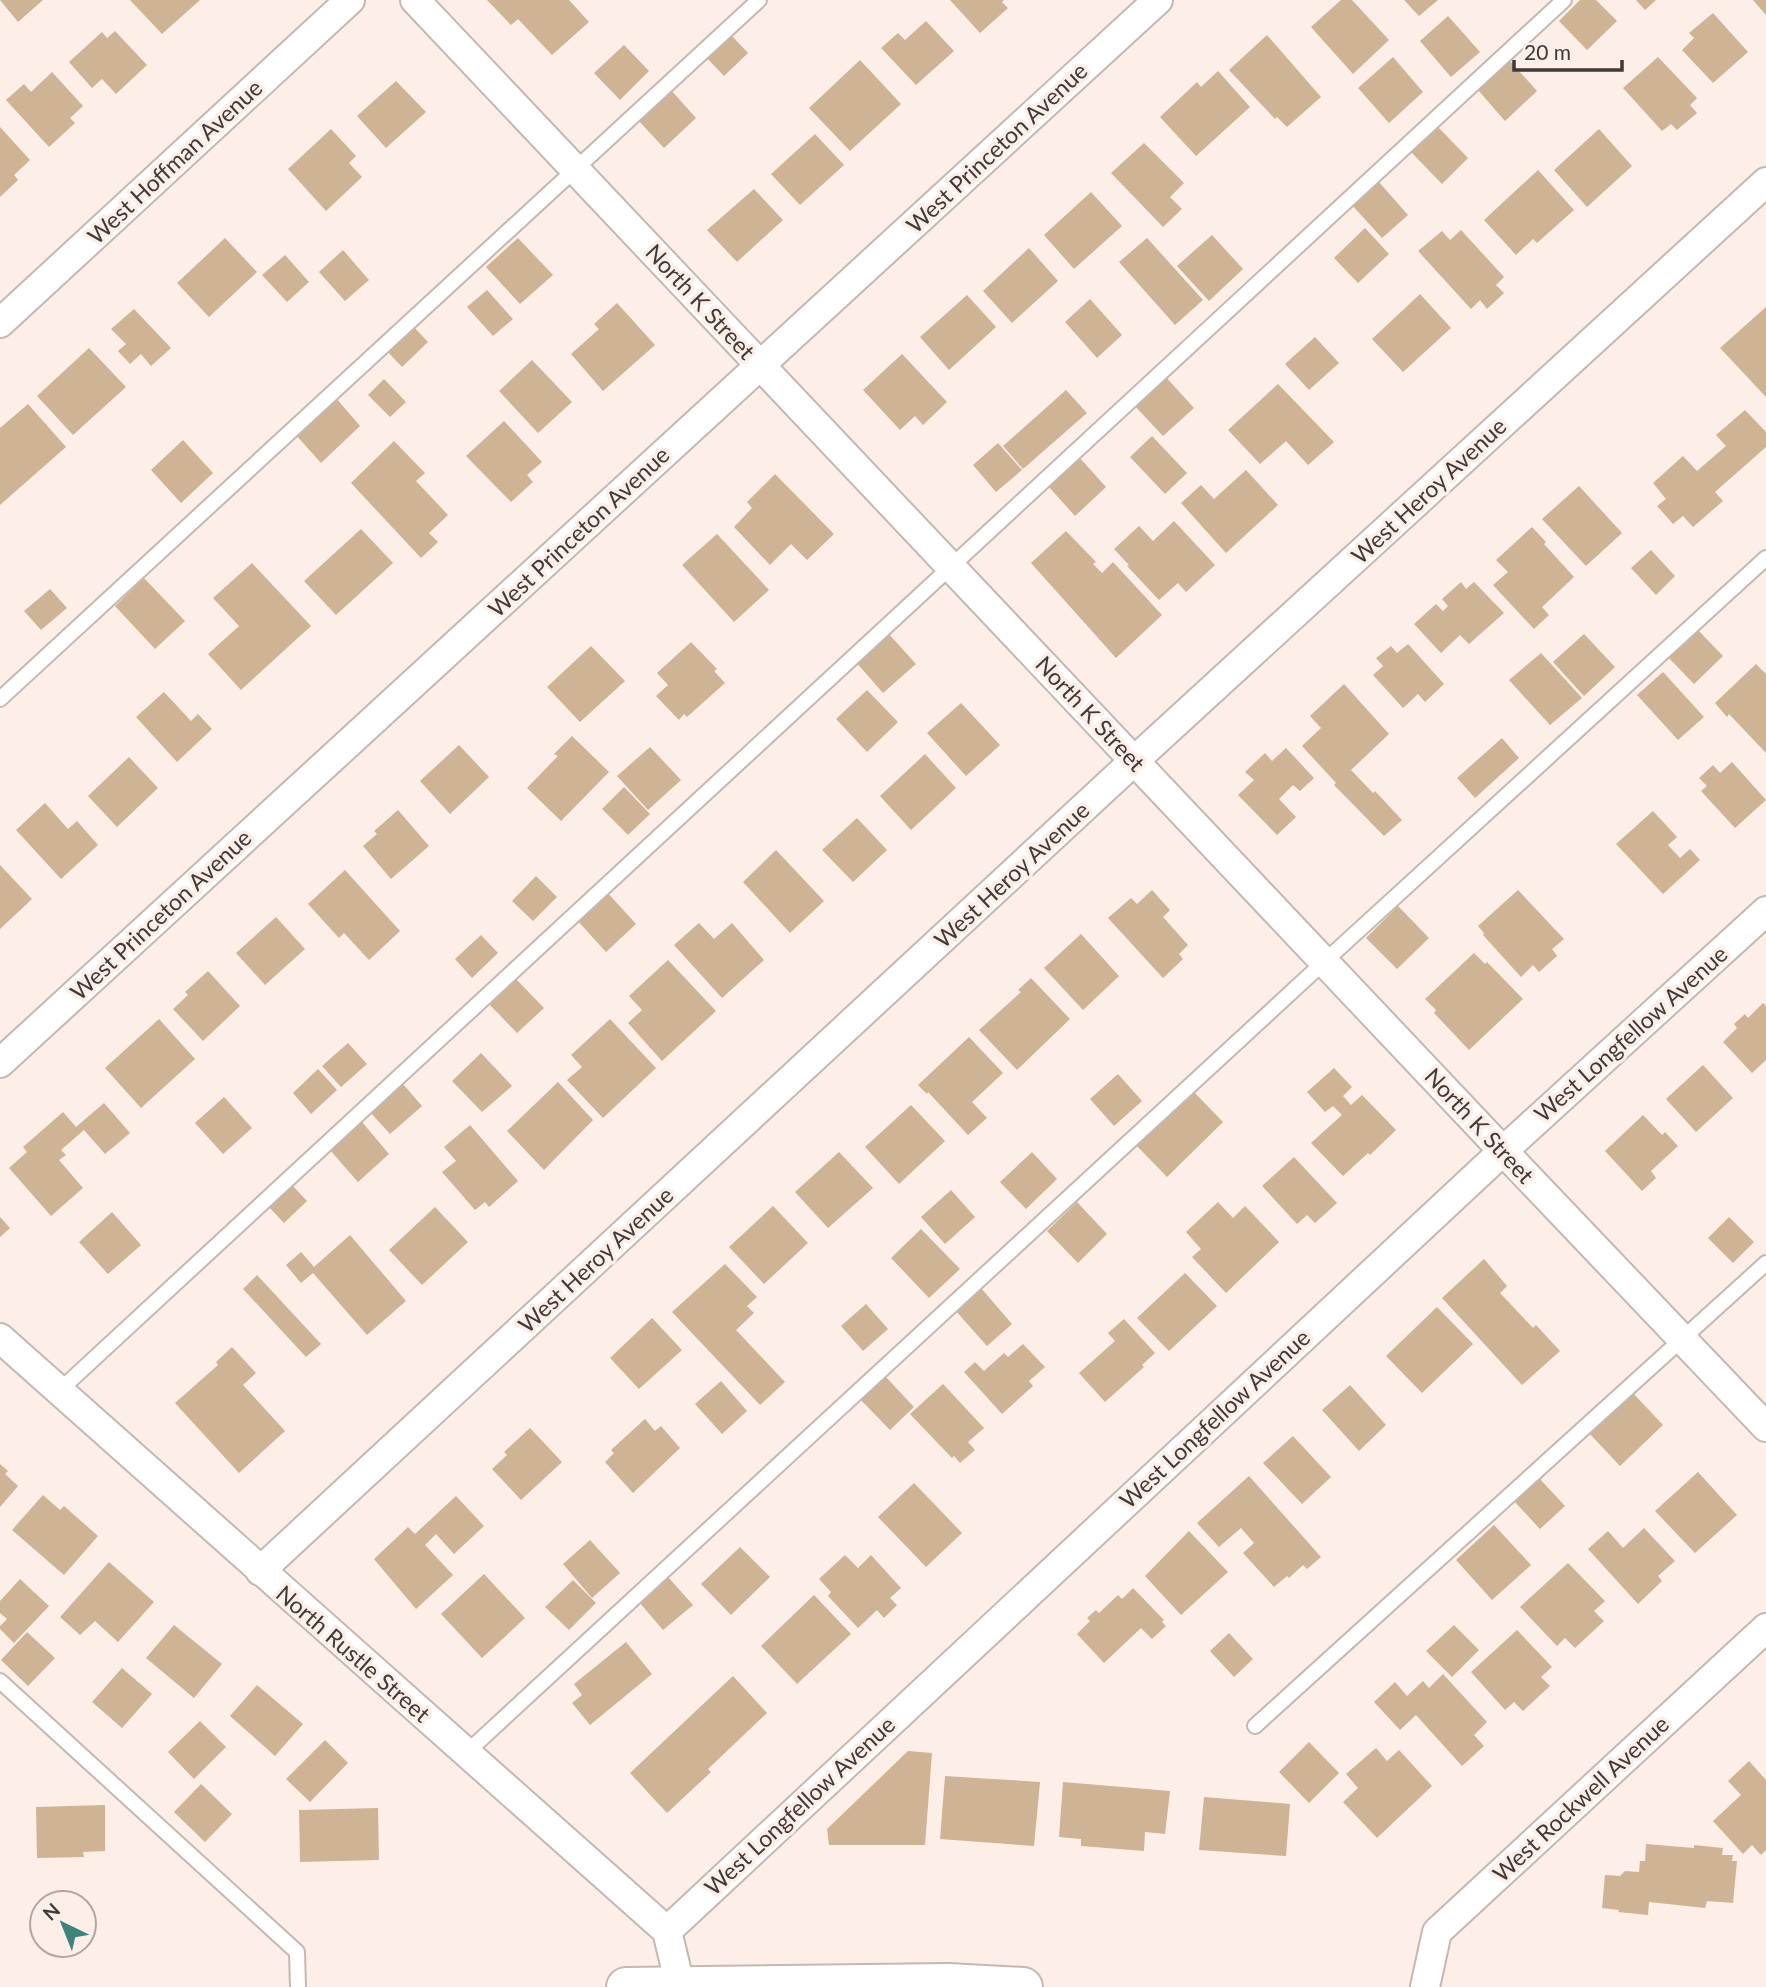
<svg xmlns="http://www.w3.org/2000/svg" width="1766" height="1987" viewBox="0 0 1766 1987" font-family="Lato,sans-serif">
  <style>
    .building { fill: #ceb395 }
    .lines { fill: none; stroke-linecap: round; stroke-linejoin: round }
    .service-casing { stroke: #c5b7b2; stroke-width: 18 }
    .minor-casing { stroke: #c5b7b2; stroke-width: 32 }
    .secondary-casing { stroke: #c5b7b2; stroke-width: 42 }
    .service { stroke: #fff; stroke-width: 14 }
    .minor { stroke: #fff; stroke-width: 28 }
    .secondary { stroke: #fff; stroke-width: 38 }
    .labels { text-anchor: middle; stroke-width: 7; stroke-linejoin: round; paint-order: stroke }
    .street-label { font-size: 23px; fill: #3f3937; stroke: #fdeee8 }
  </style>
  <rect width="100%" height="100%" fill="#fdeee8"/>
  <!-- building -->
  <path class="building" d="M0,0H43L18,22Z
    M130,0H200L162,34Z
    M487,0H569L589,22L552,55L518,19L511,25Z
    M950,0H1004L1002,2L1008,8L980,33Z
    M1341,0H1352L1389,40L1353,74L1311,27Z
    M1404,0H1438L1419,16Z
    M1580,0H1596L1617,21L1587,50L1559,21Z
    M1636,0H1656L1645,10Z
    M1753,0H1766V15Z
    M1713,13L1748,52L1713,83L1682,50L1694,38L1689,33Z
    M1448,16L1480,52L1451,77L1420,41Z
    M926,21L954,51L916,85L881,48L898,33L905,40Z
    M115,31L147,65L116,94L102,79L92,88L69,62L102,32L107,38Z
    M730,34L748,53L724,76L706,57Z
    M1267,35L1321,97L1287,127L1277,117L1275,119L1229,70Z
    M624,45L649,71L620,100L594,73Z
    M1393,57L1423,92L1389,123L1358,88Z
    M1658,57L1697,98L1690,105L1697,113L1677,130L1671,124L1662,131L1623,88Z
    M860,60L901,104L850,151L809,108Z
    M1510,61L1537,91L1505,121L1478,90Z
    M1218,71L1250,107L1196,156L1160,117L1197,82L1201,87Z
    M52,72L83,106L70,118L75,123L49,147L6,100L24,84L31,92Z
    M396,81L426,112L386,148L357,116Z
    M670,89L696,118L664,148L637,119Z
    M1437,126L1468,158L1442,184L1411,152Z
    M0,127L30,160L14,175L18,180L0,197Z
    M331,129L356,156L349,163L362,177L326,211L288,169Z
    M1599,129L1632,166L1587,207L1554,170Z
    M815,134L844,165L800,205L771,174Z
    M1144,143L1184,183L1170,197L1182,209L1163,227L1111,173Z
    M1538,170L1574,210L1537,243L1533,239L1516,255L1484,220Z
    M1378,181L1408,215L1382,238L1351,204Z
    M754,189L783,220L737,262L707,230Z
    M1091,192L1122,226L1074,269L1044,235Z
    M1365,228L1389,254L1358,283L1334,258Z
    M1461,230L1504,277L1496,285L1504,293L1487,309L1480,300L1471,309L1418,251L1442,231L1450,240Z
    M1212,235L1243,269L1209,301L1177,266Z
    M225,238L257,272L209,317L177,283Z
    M518,238L553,275L520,304L486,267Z
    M1147,238L1203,300L1175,325L1119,262Z
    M1029,248L1058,281L1012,323L983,291Z
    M343,250L369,280L345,301L319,272Z
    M285,255L309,282L287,302L262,275Z
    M487,290L513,319L493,336L467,307Z
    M1420,294L1451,328L1403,372L1372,339Z
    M967,295L996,327L949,370L920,337Z
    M1090,299L1122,335L1097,358L1065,322Z
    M617,303L655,345L603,391L571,354L599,329L594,324Z
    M1766,307V397L1720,348Z
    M134,309L171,348L151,366L141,354L130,364L118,351L126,344L111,329Z
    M412,325L428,342L402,367L386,350Z
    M1315,337L1339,363L1309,390L1285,364Z
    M89,348L126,387L73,435L37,396Z
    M902,354L947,402L923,425L915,416L900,430L863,390Z
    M532,360L572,402L538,433L499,391Z
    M1164,375L1194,408L1163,436L1133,404Z
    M384,379L406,402L390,417L368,395Z
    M1278,384L1334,442L1308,465L1286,441L1260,464L1228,430Z
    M1066,390L1087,413L1023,469L1003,446Z
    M336,398L360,426L321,463L296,435Z
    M28,404L66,447L0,505V428Z
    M1745,410L1766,432V447L1715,492L1723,501L1693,527L1683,516L1673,524L1657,506L1666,499L1653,483L1683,456L1697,471L1726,446L1716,435Z
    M504,421L542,462L527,475L533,482L511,502L466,456Z
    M1152,436L1187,473L1165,494L1130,457Z
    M183,440L213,473L181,503L151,470Z
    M394,441L425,473L416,481L448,515L429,533L438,542L421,558L351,483Z
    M998,443L1022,470L996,492L973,465Z
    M1079,457L1106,487L1075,516L1048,486Z
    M1246,470L1278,505L1226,553L1181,503L1201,485L1214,499Z
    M775,474L834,534L807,560L791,544L770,565L734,527L752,508L747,502Z
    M1579,486L1622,533L1586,566L1542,519Z
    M1174,521L1215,565L1186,592L1178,583L1159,600L1127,566L1129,565L1114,549L1139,526L1153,541Z
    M1532,527L1546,542L1544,544L1574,577L1542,607L1549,615L1534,629L1493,585L1508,572L1496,560Z
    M361,529L393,563L336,615L304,581Z
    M1066,531L1096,562L1093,564L1102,573L1113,562L1162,615L1116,658L1031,563Z
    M717,534L769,590L734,622L682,565Z
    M1651,550L1675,576L1656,595L1631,568Z
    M252,563L311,626L241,690L208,654L239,626L213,598Z
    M144,578L185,621L155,649L115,606Z
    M1461,582L1466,589L1474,582L1504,613L1469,644L1460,635L1441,653L1414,624L1436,604L1443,611L1448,606L1442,599Z
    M50,589L67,608L41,630L24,611Z
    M1695,627L1723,656L1694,684L1666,655Z
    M887,632L916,664L883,693L855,661Z
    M1584,634L1615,667L1584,696L1553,662Z
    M691,642L717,669L714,671L725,683L687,717L684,714L679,720L656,696L668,685L657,673Z
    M1408,644L1444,684L1425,702L1418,694L1403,708L1373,675L1383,666L1376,658L1391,646L1397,653Z
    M591,646L625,681L580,722L547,687Z
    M1541,653L1582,698L1550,725L1509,680Z
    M1756,664L1766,674V753L1729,714L1727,717L1715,703Z
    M1663,672L1704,717L1678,740L1637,695Z
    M1344,684L1389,734L1351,770L1373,793L1375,791L1402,820L1384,836L1334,785L1336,783L1302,746L1321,728L1310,716Z
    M867,690L898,722L867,752L836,719Z
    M164,692L191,721L198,714L212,729L177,762L136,717Z
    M961,703L1000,745L966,776L927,733Z
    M572,736L609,772L561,821L527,788L558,756L554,754Z
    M1502,738L1519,758L1475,798L1457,778Z
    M459,745L489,777L450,814L420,781Z
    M650,747L681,780L648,810L617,776Z
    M1286,748L1314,778L1300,791L1293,785L1279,799L1296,817L1277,835L1238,795L1254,780L1245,772L1265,753L1272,761Z
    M925,754L956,788L911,830L880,796Z
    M129,757L158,788L117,827L88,796Z
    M1732,762L1766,800L1735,828L1701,791L1707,786L1699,778L1713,765L1720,773Z
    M624,787L650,814L628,835L602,809Z
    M45,803L68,829L77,821L98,845L61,879L16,830Z
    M398,810L429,846L391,879L363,846L377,834L374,831Z
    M1653,811L1677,837L1668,845L1680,858L1690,849L1700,860L1663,894L1616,844Z
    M857,818L887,850L853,882L822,850Z
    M776,850L824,901L790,933L743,882Z
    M0,865L32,899L0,929Z
    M345,870L400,931L369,960L344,933L339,938L308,904Z
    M536,876L557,897L533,921L512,901Z
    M1152,890L1170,910L1163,917L1188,945L1179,954L1183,959L1163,978L1108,918L1131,898L1137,904Z
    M1518,890L1564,939L1552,949L1557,956L1539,972L1533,965L1521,977L1483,935L1484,933L1478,926Z
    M606,891L636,924L606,952L576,919Z
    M1398,906L1429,938L1397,969L1366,938Z
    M276,917L305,949L265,985L236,953Z
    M699,923L714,939L732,923L764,960L722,998L674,945Z
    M1081,934L1119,976L1083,1010L1044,968Z
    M481,935L498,953L472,978L455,959Z
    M1474,953L1485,964L1487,962L1523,999L1469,1050L1434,1013L1436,1010L1425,999Z
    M668,960L716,1011L662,1061L628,1023L642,1010L629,996Z
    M208,971L240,1006L203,1041L173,1009L188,995L185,992Z
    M514,977L544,1008L517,1033L487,1002Z
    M1031,978L1070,1019L1017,1070L979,1030L1021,992L1018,990Z
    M1763,1003L1766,1006V1060L1752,1073L1723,1042L1737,1028L1734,1024L1745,1014L1748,1018Z
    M159,1019L195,1059L141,1108L105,1068Z
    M610,1019L656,1068L603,1118L567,1080L582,1067L571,1055Z
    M969,1037L1003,1073L972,1102L987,1118L968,1135L928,1092L927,1094L918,1085Z
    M348,1043L367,1064L341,1087L322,1066Z
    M481,1053L512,1086L482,1112L452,1081Z
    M1703,1065L1733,1098L1696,1132L1666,1099Z
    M1334,1068L1352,1087L1343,1096L1351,1105L1362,1095L1396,1130L1370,1155L1368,1153L1343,1176L1311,1143L1342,1115L1333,1106L1325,1112L1307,1092Z
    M318,1069L337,1090L311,1114L293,1093Z
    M1118,1074L1142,1101L1114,1126L1090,1099Z
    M558,1082L593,1120L544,1170L507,1131Z
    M402,1083L422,1106L390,1134L370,1112Z
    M1193,1091L1223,1122L1167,1177L1137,1146Z
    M224,1097L252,1128L223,1154L195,1123Z
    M104,1103L130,1133L105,1154L84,1130L61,1150L66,1155L59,1160L83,1188L51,1216L9,1168L27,1152L23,1147L63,1112L76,1127Z
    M911,1105L945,1141L899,1184L865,1147Z
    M1643,1115L1662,1135L1665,1132L1678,1146L1651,1171L1656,1178L1642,1191L1605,1151Z
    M362,1122L389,1154L358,1182L330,1150Z
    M470,1125L518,1181L489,1207L485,1202L475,1210L442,1172L456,1161L444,1147Z
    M839,1152L873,1188L828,1228L795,1192Z
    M1032,1152L1057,1179L1026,1209L1000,1182Z
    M1294,1157L1337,1203L1315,1223L1307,1215L1297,1224L1262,1186Z
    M291,1184L307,1201L284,1223L268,1206Z
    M951,1190L975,1217L945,1244L921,1217Z
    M1077,1202L1107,1234L1078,1263L1047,1231Z
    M1218,1202L1233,1218L1245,1206L1279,1242L1226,1293L1192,1257L1201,1249L1186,1232Z
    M773,1206L808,1243L764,1284L729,1247Z
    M435,1207L468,1242L422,1285L389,1250Z
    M112,1212L141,1245L108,1274L79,1242Z
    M0,1217L10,1228L0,1237Z
    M1729,1217L1754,1242L1733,1263L1708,1238Z
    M921,1229L960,1269L929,1298L891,1258Z
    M350,1235L406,1301L367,1335L313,1273L301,1283L286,1265L301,1252L314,1267Z
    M1484,1259L1507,1286L1500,1293L1533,1328L1536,1325L1560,1351L1522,1385L1442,1298Z
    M725,1264L757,1297L747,1306L754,1313L736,1330L785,1382L760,1405L672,1312Z
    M1185,1273L1217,1306L1169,1351L1137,1318Z
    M257,1275L321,1344L306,1357L243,1289Z
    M981,1288L1012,1324L987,1346L955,1310Z
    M866,1304L888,1329L863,1351L841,1326Z
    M1437,1307L1473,1344L1422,1393L1386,1356Z
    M652,1318L682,1350L639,1389L610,1358Z
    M1124,1319L1155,1353L1142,1365L1144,1367L1105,1402L1079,1373L1115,1341L1108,1333Z
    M1023,1344L1045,1367L1029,1381L1033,1386L1002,1414L964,1372L975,1362L984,1371L1004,1353L1008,1357Z
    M232,1347L256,1373L243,1385L285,1431L239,1473L175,1403L218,1365L216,1362Z
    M884,1375L914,1407L890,1430L860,1399Z
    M721,1381L747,1411L722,1434L695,1404Z
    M943,1384L984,1428L968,1442L975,1450L960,1463L954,1456L952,1458L910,1414Z
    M1350,1385L1386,1425L1359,1451L1322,1410Z
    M1632,1392L1663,1425L1620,1466L1589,1433Z
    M645,1419L655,1431L661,1426L680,1448L633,1493L605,1462L614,1453L611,1450Z
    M530,1428L562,1462L521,1500L492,1469L507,1455L504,1452Z
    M1293,1436L1331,1477L1302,1504L1263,1463Z
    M0,1464L8,1471L5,1474L18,1486L0,1507Z
    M1698,1472L1737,1515L1695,1553L1655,1511Z
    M1249,1476L1321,1557L1307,1569L1303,1565L1289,1578L1287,1576L1274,1587L1243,1553L1254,1543L1241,1528L1219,1547L1197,1523Z
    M1538,1477L1565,1506L1540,1529L1513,1500Z
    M914,1483L962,1533L926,1567L878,1517Z
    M43,1495L60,1510L64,1506L98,1536L64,1575L12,1530Z
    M456,1496L484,1526L454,1554L436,1534L425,1545L453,1575L416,1609L374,1559L408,1527L415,1534Z
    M1494,1525L1531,1565L1492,1600L1456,1560Z
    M1644,1528L1675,1561L1658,1576L1662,1581L1638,1604L1588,1549L1608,1531L1623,1548Z
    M1189,1531L1228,1572L1181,1615L1145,1576Z
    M590,1540L620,1573L592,1598L563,1564Z
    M740,1547L770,1577L731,1615L701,1584Z
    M845,1555L858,1568L871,1555L901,1588L890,1598L897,1605L884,1618L877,1610L858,1628L828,1596L831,1592L819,1579Z
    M109,1562L154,1602L118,1642L95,1621L80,1635L60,1617Z
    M1568,1563L1605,1601L1594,1611L1604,1621L1575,1648L1565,1638L1557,1646L1520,1607Z
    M484,1574L525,1618L482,1658L441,1614Z
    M668,1577L693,1605L663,1630L639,1602Z
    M20,1579L49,1606L14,1643L0,1629V1626L7,1619L0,1613V1601Z
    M573,1580L596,1603L569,1630L545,1607Z
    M1133,1588L1164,1620L1162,1622L1166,1626L1152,1639L1141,1628L1104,1663L1077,1634L1090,1621L1087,1618L1096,1610L1099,1613L1118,1595L1122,1599Z
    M814,1595L851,1634L797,1684L761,1646Z
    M174,1625L222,1664L194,1698L146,1658Z
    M1454,1625L1479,1650L1452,1677L1426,1651Z
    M1517,1630L1552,1667L1541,1677L1550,1686L1523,1711L1514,1702L1505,1710L1471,1672Z
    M27,1632L55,1658L28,1686L1,1660Z
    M1229,1633L1253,1659L1234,1677L1210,1651Z
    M626,1642L652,1674L590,1725L572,1703L582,1695L574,1684Z
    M122,1668L152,1694L122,1728L92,1702Z
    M1443,1674L1487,1722L1474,1735L1484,1746L1462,1766L1416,1715L1400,1730L1374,1702L1395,1682L1407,1696L1423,1681L1429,1688Z
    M733,1676L767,1713L708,1769L711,1772L667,1813L630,1773Z
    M257,1685L303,1724L275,1756L230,1716Z
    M200,1721L226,1747L194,1779L168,1752Z
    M325,1740L348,1763L310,1802L286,1779Z
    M1309,1742L1339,1773L1309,1803L1279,1772Z
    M1376,1748L1387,1761L1399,1750L1432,1786L1377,1838L1343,1802L1358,1788L1346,1774Z
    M908,1751L932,1753L925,1845H829L827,1829Z
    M1749,1761L1766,1780V1850L1761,1855L1752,1845L1743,1854L1713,1821L1741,1795L1728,1781Z
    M945,1776L1040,1782L1034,1846L940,1839Z
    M1063,1782L1170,1791L1165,1834L1145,1832L1144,1851L1081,1846V1839L1059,1837Z
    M201,1784L232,1814L205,1842L174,1812Z
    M1204,1797L1290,1804L1286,1856L1199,1850Z
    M105,1805V1851L83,1852L84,1857L37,1858L36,1807Z
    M378,1808L379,1860L300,1862L299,1810Z
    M1646,1844L1694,1848V1845L1723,1848L1722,1855H1733L1732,1861H1737L1733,1903L1707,1901L1705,1908L1649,1902L1648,1915L1618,1912L1619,1910L1602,1908L1605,1875L1620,1876L1625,1871L1639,1872L1640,1861H1645Z"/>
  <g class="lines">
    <defs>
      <path id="service" d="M0,699L759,0
        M59,1391L1564,0
        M0,1681L297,1952L298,1987
        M1255,1726L1766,1263
        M466,1753L1324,962L1766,558"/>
      <path id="minor" d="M415,0L1503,1151L1766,1427
        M0,323L350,0
        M0,1063L1158,0
        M0,1338L667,1931L680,1985
        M260,1571L1134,761L1766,182
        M667,1931L1503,1151L1766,911
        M1425,1987L1437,1932L1766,1628"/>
      <path id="secondary" d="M626,1987L948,1983L1023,1987"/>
    </defs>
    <!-- service casing -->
    <use href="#service" class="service-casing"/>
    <!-- minor casing -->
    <use href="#minor" class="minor-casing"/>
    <!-- secondary casing -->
    <use href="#secondary" class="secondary-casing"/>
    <!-- service -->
    <use href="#service" class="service"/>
    <!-- minor -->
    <use href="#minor" class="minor"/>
    <!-- secondary -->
    <use href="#secondary" class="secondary"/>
  </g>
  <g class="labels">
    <!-- street labels -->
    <g class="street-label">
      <text transform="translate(997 148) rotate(-43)" y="8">West Princeton Avenue</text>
      <text transform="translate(175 162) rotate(-43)" y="8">West Hoffman Avenue</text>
      <text transform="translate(700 302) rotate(47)" y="8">North K Street</text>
      <text transform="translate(1429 491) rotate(-43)" y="8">West Heroy Avenue</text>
      <text transform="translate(579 532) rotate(-43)" y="8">West Princeton Avenue</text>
      <text transform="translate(1090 714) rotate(47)" y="8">North K Street</text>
      <text transform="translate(1012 875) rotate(-43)" y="8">West Heroy Avenue</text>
      <text transform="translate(161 915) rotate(-43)" y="8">West Princeton Avenue</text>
      <text transform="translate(1631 1034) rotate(-42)" y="8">West Longfellow Avenue</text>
      <text transform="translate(1479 1126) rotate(47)" y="8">North K Street</text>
      <text transform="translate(596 1260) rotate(-43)" y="8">West Heroy Avenue</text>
      <text transform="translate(1215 1419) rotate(-43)" y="8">West Longfellow Avenue</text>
      <text transform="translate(353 1654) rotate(41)" y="8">North Rustle Street</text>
      <text transform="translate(1581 1799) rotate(-43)" y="8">West Rockwell Avenue</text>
      <text transform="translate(800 1806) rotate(-43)" y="8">West Longfellow Avenue</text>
    </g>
  </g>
  <!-- north arrow -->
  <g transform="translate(63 1924) rotate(317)"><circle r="33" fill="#fdeee8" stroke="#b1a6a1" stroke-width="2"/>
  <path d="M0-5L12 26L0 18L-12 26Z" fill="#3e847b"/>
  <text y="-10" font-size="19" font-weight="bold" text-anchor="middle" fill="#3f3937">N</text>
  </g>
  <!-- scale -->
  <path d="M1514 60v10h108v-10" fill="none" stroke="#3f3937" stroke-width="3.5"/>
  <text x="1524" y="60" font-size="21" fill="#3f3937" stroke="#fdeee8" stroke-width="5" paint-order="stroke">20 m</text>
</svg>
